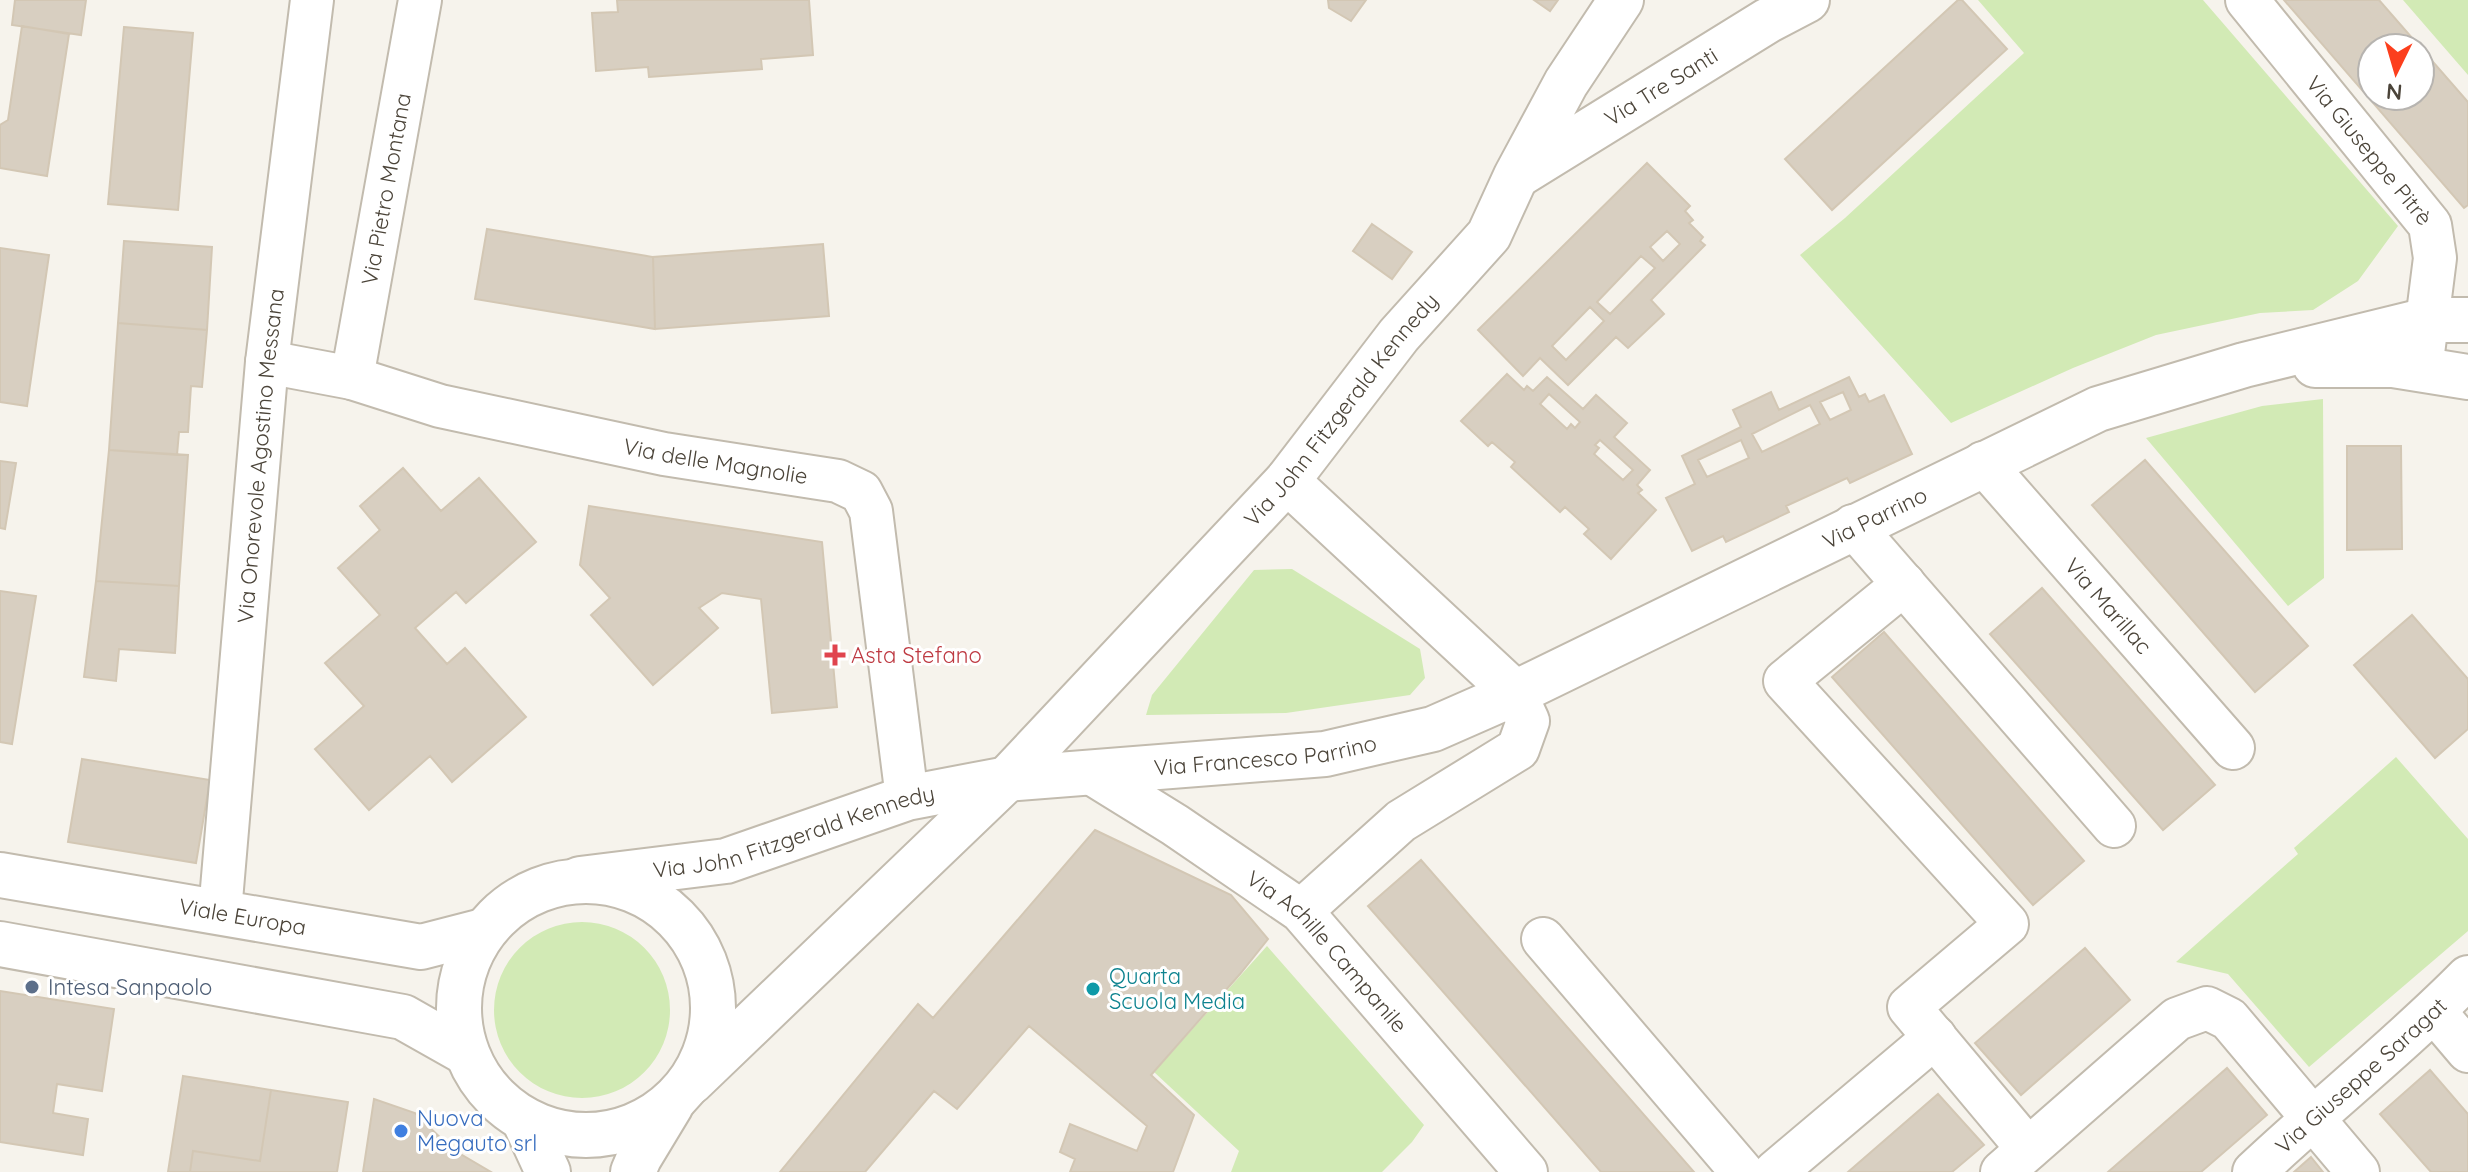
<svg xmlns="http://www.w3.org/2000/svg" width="2468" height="1172" viewBox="0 0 2468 1172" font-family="Quicksand,sans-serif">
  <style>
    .green { fill: #d2eab5 }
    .building { fill: #d8cfc1; stroke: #d3c7b4; stroke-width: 2; fill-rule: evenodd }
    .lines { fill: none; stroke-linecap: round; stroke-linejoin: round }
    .minor-casing { stroke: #c2bbae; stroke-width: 46 }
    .tertiary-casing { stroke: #c2bbae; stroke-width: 48 }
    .minor { stroke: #fff; stroke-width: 42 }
    .tertiary { stroke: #fff; stroke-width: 44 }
    .health-dot { fill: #e0444e; stroke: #fff; stroke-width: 3 }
    .service-dot { fill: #5c6f8a; stroke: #fff; stroke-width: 3 }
    .culture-dot { fill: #0f9aa8; stroke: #fff; stroke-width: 3 }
    .shop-dot { fill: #3f7fe0; stroke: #fff; stroke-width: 3 }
    .labels { text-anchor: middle; stroke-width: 6; stroke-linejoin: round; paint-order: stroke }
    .street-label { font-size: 22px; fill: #4b4439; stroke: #fff }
    .health-label { font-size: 22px; fill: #be3a42; stroke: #fff; text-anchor: start }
    .culture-label { font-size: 22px; fill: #0d838f; stroke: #fff; text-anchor: start }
    .service-label { font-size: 22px; fill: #4e5e75; stroke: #fff; text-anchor: start }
    .shop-label { font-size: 22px; fill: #366cbe; stroke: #fff; text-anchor: start }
  </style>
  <rect width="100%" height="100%" fill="#f6f3ec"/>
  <!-- green -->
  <path class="green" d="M1978,0H2203L2398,226L2358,281L2313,310L2260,313L2156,335L2073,368L1951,423L1800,255L1845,218L2024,53Z
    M2403,0H2468V75Z
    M2323,399L2324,578L2288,606L2146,438L2262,406Z
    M1292,569L1420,649L1425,678L1410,695L1286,713L1146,715L1152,695L1254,570Z
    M2396,757L2468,839V931L2309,1067L2228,974L2176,962L2298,854L2294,848Z
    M494 1010a88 88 0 1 1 176 0a88 88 0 1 1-176 0Z
    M1267,946L1424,1125L1412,1142L1382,1172H1231L1239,1151L1154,1072Z"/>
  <!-- building -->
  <path class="building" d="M15,0H86L81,35L12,25Z
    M617,0H809L813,55L761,59L762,69L649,77L648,67L596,71L592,13L618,12Z
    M1328,0H1366L1351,21L1329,8Z
    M1534,0H1558L1550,11Z
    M1958,0H1962L2007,49L1832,210L1785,159Z
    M2284,0H2379L2468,102V205L2464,208ZM2372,48H2420V96H2372Z
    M22,26L69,34L47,176L0,168V125L8,120Z
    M124,27L193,33L178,210L108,204Z
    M1647,163L1690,206L1685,211L1693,220L1689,223L1703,237L1700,241L1705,245L1651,300L1664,314L1628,348L1616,337L1568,385L1540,358L1523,376L1478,330ZM1667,231L1680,244L1663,261L1650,247ZM1641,256L1655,268L1610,314L1597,302ZM1590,307L1604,321L1566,360L1552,346Z
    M1372,224L1412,252L1392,279L1353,251Z
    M487,229L653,257L655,329L475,299Z
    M124,241L212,247L207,330L118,323Z
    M823,244L829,316L655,329L653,257Z
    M0,248L49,255L27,406L0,402Z
    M118,323L207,330L202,387L191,386L188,432H179L177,455L109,450Z
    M1507,374L1524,390L1527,386L1533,391L1547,377L1583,409L1596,395L1627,423L1614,437L1650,470L1637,485L1642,490L1638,493L1656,510L1611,559L1584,534L1589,529L1565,507L1560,512L1511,467L1515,462L1492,442L1488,446L1461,421ZM1549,394L1580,422L1575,428L1571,424L1567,429L1540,404ZM1600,440L1633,470L1623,480L1594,454L1599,448L1595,445Z
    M1849,377L1859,397L1865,394L1869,402L1884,395L1912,454L1850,483L1847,478L1786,506L1789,512L1726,542L1723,536L1692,551L1666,498L1695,484L1682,456L1741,427L1733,410L1771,392L1779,410ZM1843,392L1851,410L1830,420L1820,402ZM1810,405L1820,424L1762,452L1752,434ZM1741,440L1749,458L1707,477L1698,460Z
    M2347,446H2401L2402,549L2347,550Z
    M109,450L188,455L179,586L96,581Z
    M2145,460L2308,646L2255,692L2092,505Z
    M0,461L16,463L5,529L0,528Z
    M403,468L441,511L479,478L536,542L466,603L456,592L415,628L447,664L465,648L526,717L452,782L430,756L369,810L315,749L364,706L325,663L380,615L338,568L380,530L360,506Z
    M589,506L822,542L837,707L772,713L761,599L722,593L699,608L718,628L653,685L591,615L610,598L580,565Z
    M96,581L179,586L175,653L119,649L116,681L84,677Z
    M2042,588L2215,785L2163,830L1990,634Z
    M0,591L36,596L12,744L0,742Z
    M2412,615L2468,679V729L2435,758L2354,665Z
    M1884,632L2084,861L2033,905L1832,677Z
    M82,759L210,780L196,863L68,842Z
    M1095,830L1231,895L1268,939L1240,974L1151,1075L1194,1115L1173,1172H1070L1075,1159L1060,1152L1070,1124L1137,1151L1147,1126L1029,1026L957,1109L934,1091L865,1172H780L918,1004L933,1018Z
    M1421,860L1694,1172H1601L1368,906Z
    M2085,948L2130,1000L2021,1095L1975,1043Z
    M0,991L114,1009L102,1091L57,1084L53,1113L88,1119L83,1155L0,1142Z
    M2227,1068L2267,1115L2201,1172H2108Z
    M2430,1070L2468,1114V1172H2431L2380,1114Z
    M183,1076L271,1090L260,1161L193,1151L190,1172H168Z
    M271,1090L348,1102L337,1172H190L193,1151L260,1161Z
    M1938,1094L1984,1145L1952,1172H1848Z
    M374,1099L415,1113L452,1149L491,1172H363Z
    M2311,1157L2323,1172H2294Z"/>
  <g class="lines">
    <defs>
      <g id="minor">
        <path id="s1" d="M2247,0L2430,225L2435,258L2421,369"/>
        <path id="s2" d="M267,362L352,378L440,406L664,454L838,481L861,492L871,511L907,798"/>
        <path id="s3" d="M352,378L420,0"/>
        <path id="s4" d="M1983,463L2233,748"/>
        <path d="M1853,526L2114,826"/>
        <path d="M1904,584L1785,681L2007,924L1909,1007L2028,1149"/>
        <path id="s5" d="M1091,773L1175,825L1301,911L1526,1172"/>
        <path d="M1301,911L1401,821L1518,749L1528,721L1515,693"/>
        <path id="s6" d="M220,912L267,362L312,0"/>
        <path d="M1543,939L1742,1172"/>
        <path d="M2434,1011L2468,1051"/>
        <path d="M1775,1172L1935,1037"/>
        <path d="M2002,1172L2177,1019L2207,1008L2229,1019L2358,1172"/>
        <path id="s7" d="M2254,1172C2324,1106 2400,1046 2468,977"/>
      </g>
      <g id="tertiary">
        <path id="s8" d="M1518,175L1767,21L1807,0"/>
        <path d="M2315,365H2393L2468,377"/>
        <path d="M1287,481L1515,693"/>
        <path id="s9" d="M0,875L421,947L483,931"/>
        <path id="s10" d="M580,879L726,861L907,798L1007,779L1325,754L1433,729L1515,693L2098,409L2244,365L2427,320H2468"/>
        <circle cx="586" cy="1008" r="127"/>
        <path d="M0,944L403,1017L465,1052"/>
        <path id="s11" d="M691,1082L1007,779L1287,481L1399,335L1489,235L1516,176L1566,83L1621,0"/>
        <path d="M524,1120L548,1172"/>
        <path d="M633,1172L639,1158L671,1105"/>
      </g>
    </defs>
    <!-- minor casing -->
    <use href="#minor" class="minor-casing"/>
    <!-- tertiary casing -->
    <use href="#tertiary" class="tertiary-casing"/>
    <!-- minor -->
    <use href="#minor" class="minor"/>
    <!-- tertiary -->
    <use href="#tertiary" class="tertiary"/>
  </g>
  <!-- markers -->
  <path class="health-dot" d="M831 643h8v8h8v8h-8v8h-8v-8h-8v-8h8z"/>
  <circle class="service-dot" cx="32" cy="987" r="8"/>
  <circle class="culture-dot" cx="1093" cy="989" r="8"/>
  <circle class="shop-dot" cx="401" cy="1131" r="8"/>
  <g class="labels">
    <!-- street labels -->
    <g class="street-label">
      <text dy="8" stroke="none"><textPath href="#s8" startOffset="168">Via Tre Santi</textPath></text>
      <text dy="8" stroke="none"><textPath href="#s1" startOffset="194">Via Giuseppe Pitrè</textPath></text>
      <text dy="8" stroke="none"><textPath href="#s3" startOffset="192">Via Pietro Montana</textPath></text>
      <text dy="8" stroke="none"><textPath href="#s11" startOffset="936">Via John Fitzgerald Kennedy</textPath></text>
      <text dy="8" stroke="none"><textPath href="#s6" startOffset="458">Via Onorevole Agostino Messana</textPath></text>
      <text dy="8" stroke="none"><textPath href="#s2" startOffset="460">Via delle Magnolie</textPath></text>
      <text dy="8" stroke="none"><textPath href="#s10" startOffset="1360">Via Parrino</textPath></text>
      <text dy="8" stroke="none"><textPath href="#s4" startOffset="190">Via Marillac</textPath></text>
      <text dy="8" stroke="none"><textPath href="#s10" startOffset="700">Via Francesco Parrino</textPath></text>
      <text dy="8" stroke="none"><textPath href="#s10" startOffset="220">Via John Fitzgerald Kennedy</textPath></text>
      <text dy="8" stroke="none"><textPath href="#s9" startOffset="246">Viale Europa</textPath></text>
      <text dy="8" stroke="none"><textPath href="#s5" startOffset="298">Via Achille Campanile</textPath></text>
      <text dy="8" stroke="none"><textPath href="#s7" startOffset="144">Via Giuseppe Saragat</textPath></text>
    </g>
    <!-- health labels -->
    <g class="health-label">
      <text x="851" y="663">Asta Stefano</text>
    </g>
    <!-- culture labels -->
    <g class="culture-label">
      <text x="1109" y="984">Quarta<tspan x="1109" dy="25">Scuola Media</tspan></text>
    </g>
    <!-- service labels -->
    <g class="service-label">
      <text x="48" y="995">Intesa Sanpaolo</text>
    </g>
    <!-- shop labels -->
    <g class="shop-label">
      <text x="417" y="1126">Nuova<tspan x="417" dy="25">Megauto srl</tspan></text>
    </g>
  </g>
  <!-- north arrow -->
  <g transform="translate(2396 72) rotate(185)"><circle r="38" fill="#ffffff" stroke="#b7b4b0" stroke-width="2"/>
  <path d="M0-6L14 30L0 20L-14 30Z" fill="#fc3f1d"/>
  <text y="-12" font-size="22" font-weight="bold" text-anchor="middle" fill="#4b4439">N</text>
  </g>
</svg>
